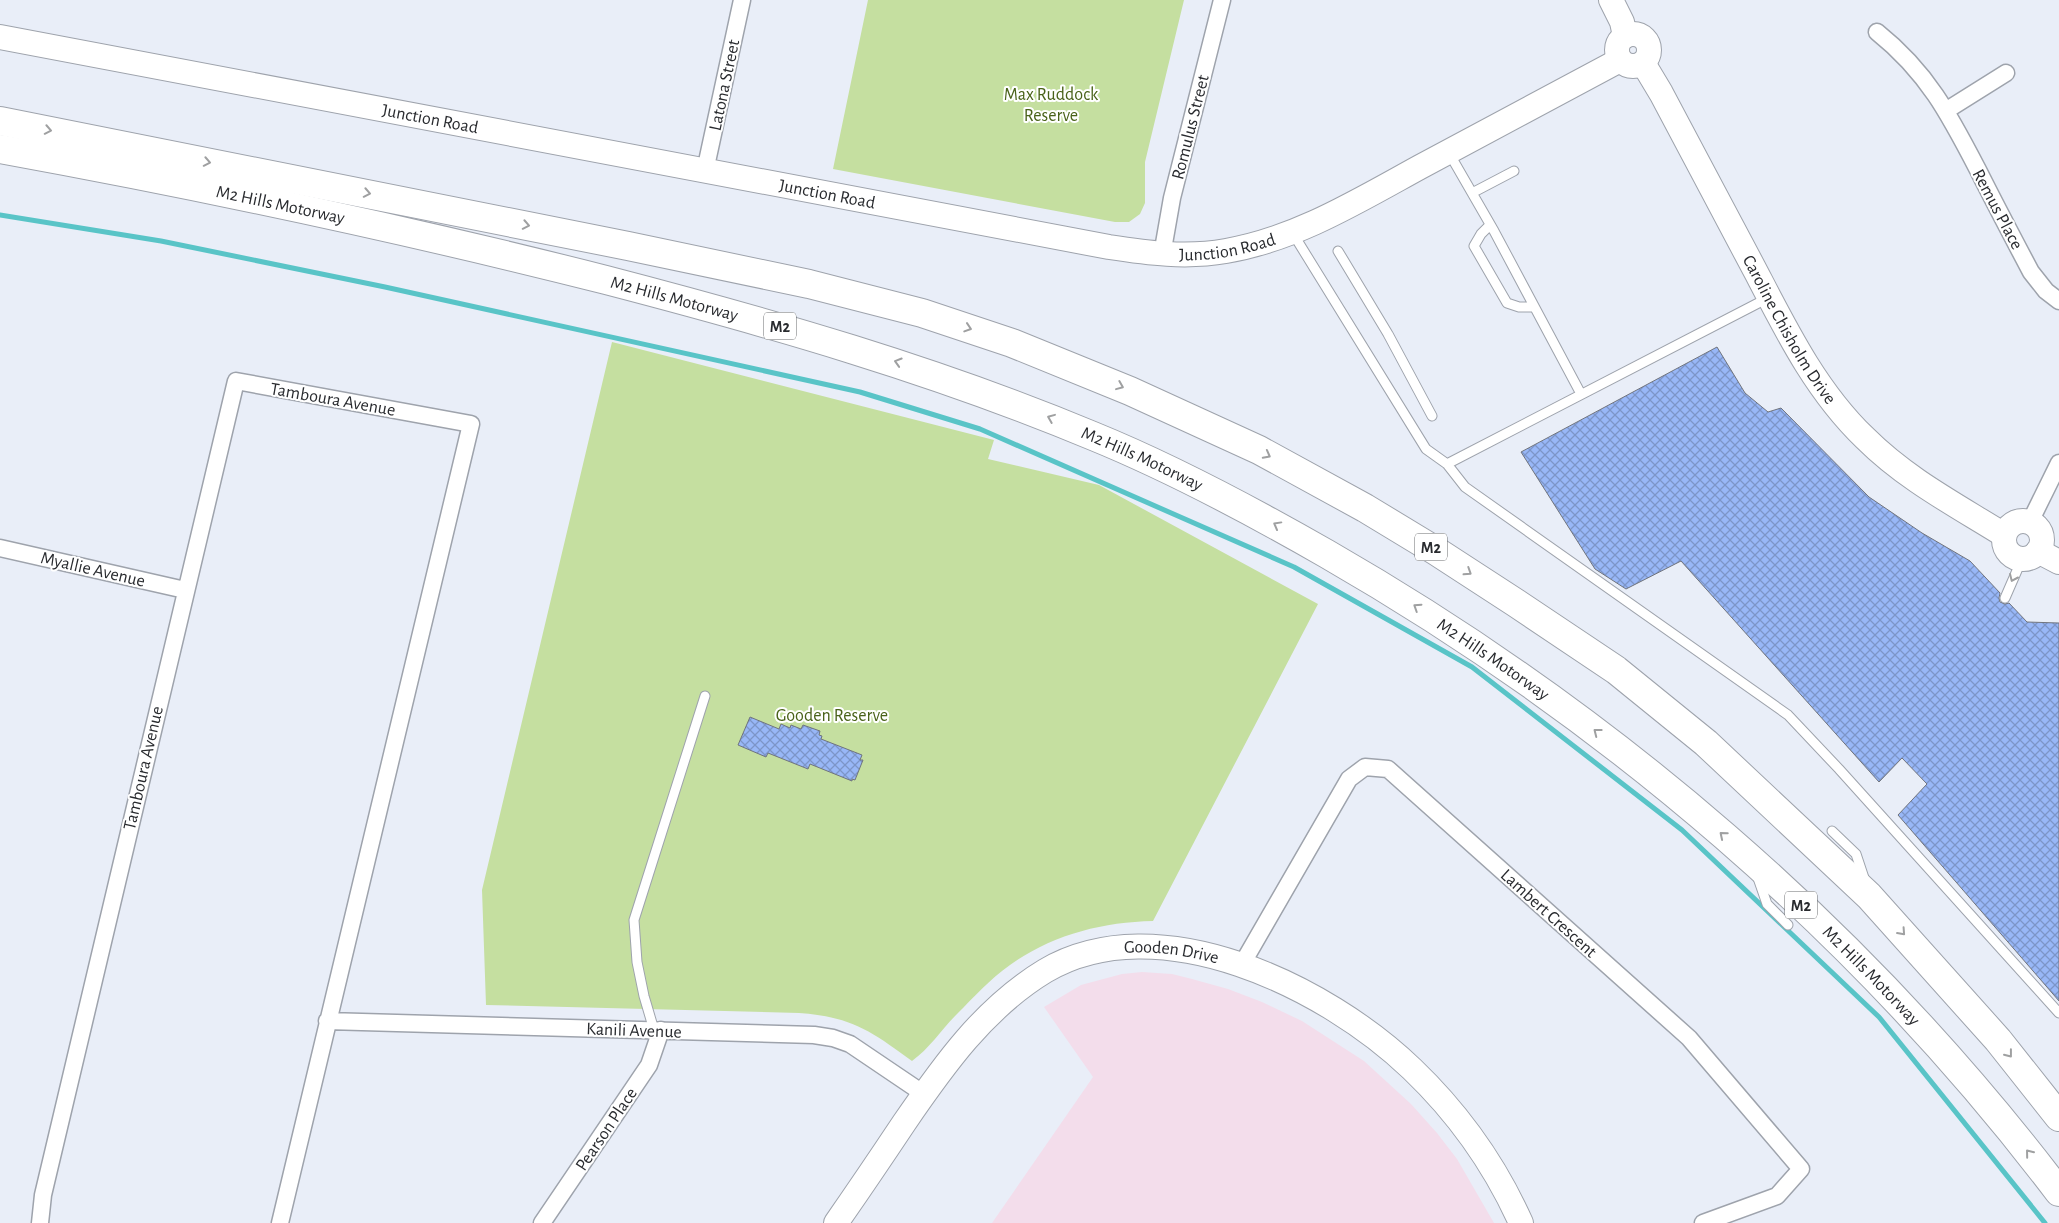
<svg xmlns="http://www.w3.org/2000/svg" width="2059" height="1223" viewBox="0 0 2059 1223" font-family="'Alegreya Sans',sans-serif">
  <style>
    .education { fill: #f3ddeb }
    .green { fill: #c5dfa0 }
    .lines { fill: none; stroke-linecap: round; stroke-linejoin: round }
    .stream { stroke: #59c4c7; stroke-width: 5 }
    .building { fill: url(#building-cross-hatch); stroke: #70747d }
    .lane-casing { stroke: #9ea3ac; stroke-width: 11 }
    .street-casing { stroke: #9ea3ac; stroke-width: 19 }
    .secondary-casing { stroke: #9ea3ac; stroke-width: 26 }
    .highway-casing { stroke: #9ea3ac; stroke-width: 30 }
    .lane { stroke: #fff; stroke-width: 9 }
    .street { stroke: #fff; stroke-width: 16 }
    .secondary { stroke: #fff; stroke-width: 24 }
    .highway { stroke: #fff; stroke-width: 28 }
    .oneway { stroke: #9fa0a1 }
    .labels { text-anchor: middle; stroke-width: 4; stroke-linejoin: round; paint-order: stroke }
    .shield { fill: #fff; stroke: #696b6d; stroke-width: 1 }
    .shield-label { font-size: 16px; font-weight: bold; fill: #292b2f }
    .street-label { font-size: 18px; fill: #292b2f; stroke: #fff }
    .park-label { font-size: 18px; fill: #496219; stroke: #fff }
  </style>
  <defs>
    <pattern id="building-cross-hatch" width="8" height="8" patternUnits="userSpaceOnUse" patternTransform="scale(1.25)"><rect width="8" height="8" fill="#98b7f7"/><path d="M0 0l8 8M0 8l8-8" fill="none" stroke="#7c95c8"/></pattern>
  </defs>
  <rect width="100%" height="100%" fill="#e9eef8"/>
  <!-- education -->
  <path class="education" d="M1142,972L1172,974L1192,979L1228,989L1262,1002L1302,1021L1364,1061L1411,1104L1437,1133L1457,1159L1494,1223H992L1093,1077L1044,1007L1081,985L1122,974Z"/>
  <!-- green -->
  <path class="green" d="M868,0H1184L1145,162V203L1140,214L1129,222H1115L833,169Z
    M612,342L994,440L988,459L1099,485L1318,604L1153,921C1102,922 1052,935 1010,965C990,979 973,998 957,1014C941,1030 930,1048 912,1061C871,1031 852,1017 799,1013L486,1005L482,890Z"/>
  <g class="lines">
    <!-- stream -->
    <path class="stream" d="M0,215L161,241L385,287L860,392L980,429L1294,567L1472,667L1682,830L1879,1017L2045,1223"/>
  </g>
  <!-- building -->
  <path class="building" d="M1717,347L1745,393L1768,412L1781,408L1869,497L1922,533L1970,561L2000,593L1999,598L2000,602L2005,604L2009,603L2027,622L2059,623V1001L1898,815L1927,784L1902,758L1879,782L1681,561L1626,589L1595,569L1521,452Z
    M750,717L779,729L781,724L790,728L791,725L801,729L803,725L820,731L819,735L822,736L821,739L862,755L860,760H863L855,780L852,779V781L810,764L808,769L768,753L766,757L738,745Z"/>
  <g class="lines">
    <defs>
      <path id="lane" d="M1449,153L1494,231L1581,394
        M1472,193L1514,171
        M1490,225L1481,234L1474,246L1507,303L1519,307H1534
        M1292,232L1426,449L1447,464L1768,298
        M1338,251L1388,334L1432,416
        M1447,464L1465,487L1788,715L1839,769L2059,1013
        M2005,598L2022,559
        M1832,831L1856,854L1865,881
        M1758,878L1767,904L1788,925
        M654,1030L644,996L637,962L634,920L705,696"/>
      <path id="street" d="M1877,32C1927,72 1949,114 1978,170C1995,204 2013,238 2031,272L2046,291L2059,301
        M1947,110L2006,73
        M705,171L742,0
        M1162,255L1172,198L1222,0
        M2030,522L2059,463
        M0,548L185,590
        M1241,966L1349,779L1365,767L1388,769L1689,1038L1801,1169L1777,1196L1703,1223
        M327,1021L814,1035L833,1038L850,1044L924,1094
        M40,1223L43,1195L236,381L471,424L280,1223
        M542,1223L649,1065L661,1030"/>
      <g id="secondary">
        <path d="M1611,0L1622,22L1625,36"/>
        <circle cx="1633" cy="50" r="16"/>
        <path id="s1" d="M0,37L1109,247C1148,253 1186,258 1226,251C1296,239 1358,201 1420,167C1487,131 1553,96 1620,60"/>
        <path id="s2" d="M1643,63L1661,93C1693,153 1725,214 1757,274C1787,332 1817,392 1865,438C1906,479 1956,505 2004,535"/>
        <circle cx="2023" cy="540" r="19"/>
        <path d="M2038,551L2059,562"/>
        <path id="s3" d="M836,1223C859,1190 882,1156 904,1123C943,1066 984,1008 1045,971C1158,904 1327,987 1412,1069C1458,1113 1495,1165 1521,1223"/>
      </g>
      <g id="highway">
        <path d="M0,121L628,246L809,284L922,313L1012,343L1130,391L1259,450L1365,508L1436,551L1516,603L1616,670L1706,743L1869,896L1998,1040L2059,1117"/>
        <path id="s4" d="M0,149C203,186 405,229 606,280C771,323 935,370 1093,436C1174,469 1252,511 1327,554C1609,716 1862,932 2059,1192"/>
      </g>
    </defs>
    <!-- lane casing -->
    <use href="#lane" class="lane-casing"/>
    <!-- street casing -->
    <use href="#street" class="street-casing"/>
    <!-- secondary casing -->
    <use href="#secondary" class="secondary-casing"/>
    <!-- highway casing -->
    <use href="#highway" class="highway-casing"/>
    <!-- lane -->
    <use href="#lane" class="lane"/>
    <!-- street -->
    <use href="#street" class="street"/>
    <!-- secondary -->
    <use href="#secondary" class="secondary"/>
    <!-- highway -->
    <use href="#highway" class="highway"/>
  </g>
  <!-- one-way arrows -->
  <defs><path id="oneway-chevron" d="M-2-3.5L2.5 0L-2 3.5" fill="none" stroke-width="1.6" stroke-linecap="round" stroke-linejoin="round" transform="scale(1.25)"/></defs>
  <g class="oneway">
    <use href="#oneway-chevron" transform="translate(48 130) rotate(11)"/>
    <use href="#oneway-chevron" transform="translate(207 162) rotate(11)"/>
    <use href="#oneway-chevron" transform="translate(367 193) rotate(11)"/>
    <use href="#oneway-chevron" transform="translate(526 225) rotate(11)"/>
    <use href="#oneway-chevron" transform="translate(968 328) rotate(18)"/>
    <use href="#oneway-chevron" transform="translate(898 362) rotate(-163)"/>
    <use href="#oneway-chevron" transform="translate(1120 386) rotate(22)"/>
    <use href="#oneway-chevron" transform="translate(1051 418) rotate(-158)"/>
    <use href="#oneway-chevron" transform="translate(1267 455) rotate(28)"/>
    <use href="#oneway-chevron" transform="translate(1277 525) rotate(-151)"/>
    <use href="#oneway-chevron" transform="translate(1468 572) rotate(33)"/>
    <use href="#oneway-chevron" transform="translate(2013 578) rotate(114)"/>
    <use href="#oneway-chevron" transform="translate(1417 607) rotate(-147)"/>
    <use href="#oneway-chevron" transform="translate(1597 732) rotate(-142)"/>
    <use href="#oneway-chevron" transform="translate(1723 835) rotate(-140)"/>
    <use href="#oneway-chevron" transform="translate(1902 932) rotate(48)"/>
    <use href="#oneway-chevron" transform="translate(2009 1054) rotate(52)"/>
    <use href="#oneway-chevron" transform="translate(2029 1153) rotate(-129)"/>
  </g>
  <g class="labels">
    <!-- shield labels -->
    <g class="shield">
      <rect x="764" y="312.5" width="32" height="27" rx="4"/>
      <rect x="1415" y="533.5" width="32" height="27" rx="4"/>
      <rect x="1785" y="891.5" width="32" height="27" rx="4"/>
    </g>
    <g class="shield-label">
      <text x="780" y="332">M2</text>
      <text x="1431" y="553">M2</text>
      <text x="1801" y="911">M2</text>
    </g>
    <!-- street labels -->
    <g class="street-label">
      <text transform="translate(724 85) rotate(-78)" y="6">Latona Street</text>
      <text dy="6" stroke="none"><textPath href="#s1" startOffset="438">Junction Road</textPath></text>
      <text transform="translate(1190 127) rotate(-76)" y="6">Romulus Street</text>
      <text dy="6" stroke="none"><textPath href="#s1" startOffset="842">Junction Road</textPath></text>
      <text dy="6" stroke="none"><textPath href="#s4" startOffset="286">M2 Hills Motorway</textPath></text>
      <text transform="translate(1998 209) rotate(62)" y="6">Remus Place</text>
      <text dy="6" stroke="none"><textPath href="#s1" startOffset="1248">Junction Road</textPath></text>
      <text dy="6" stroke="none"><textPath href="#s4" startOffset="691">M2 Hills Motorway</textPath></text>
      <text dy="6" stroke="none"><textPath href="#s2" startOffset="304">Caroline Chisholm Drive</textPath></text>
      <text transform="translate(333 399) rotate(10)" y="6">Tamboura Avenue</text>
      <text dy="6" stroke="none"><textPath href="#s4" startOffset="1186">M2 Hills Motorway</textPath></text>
      <text transform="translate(93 569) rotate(13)" y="6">Myallie Avenue</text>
      <text dy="6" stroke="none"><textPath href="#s4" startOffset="1591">M2 Hills Motorway</textPath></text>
      <text transform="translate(143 768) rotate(-77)" y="6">Tamboura Avenue</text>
      <text transform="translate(1549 913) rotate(42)" y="6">Lambert Crescent</text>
      <text dy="6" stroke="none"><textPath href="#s3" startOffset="461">Gooden Drive</textPath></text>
      <text dy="6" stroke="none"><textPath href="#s4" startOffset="2085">M2 Hills Motorway</textPath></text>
      <text transform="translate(634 1030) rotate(2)" y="6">Kanili Avenue</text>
      <text transform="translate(606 1129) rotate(-56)" y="6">Pearson Place</text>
    </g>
    <!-- park labels -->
    <g class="park-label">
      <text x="1051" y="100">Max Ruddock<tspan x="1051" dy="21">Reserve</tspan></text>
      <text x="832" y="721">Gooden Reserve</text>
    </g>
  </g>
</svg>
